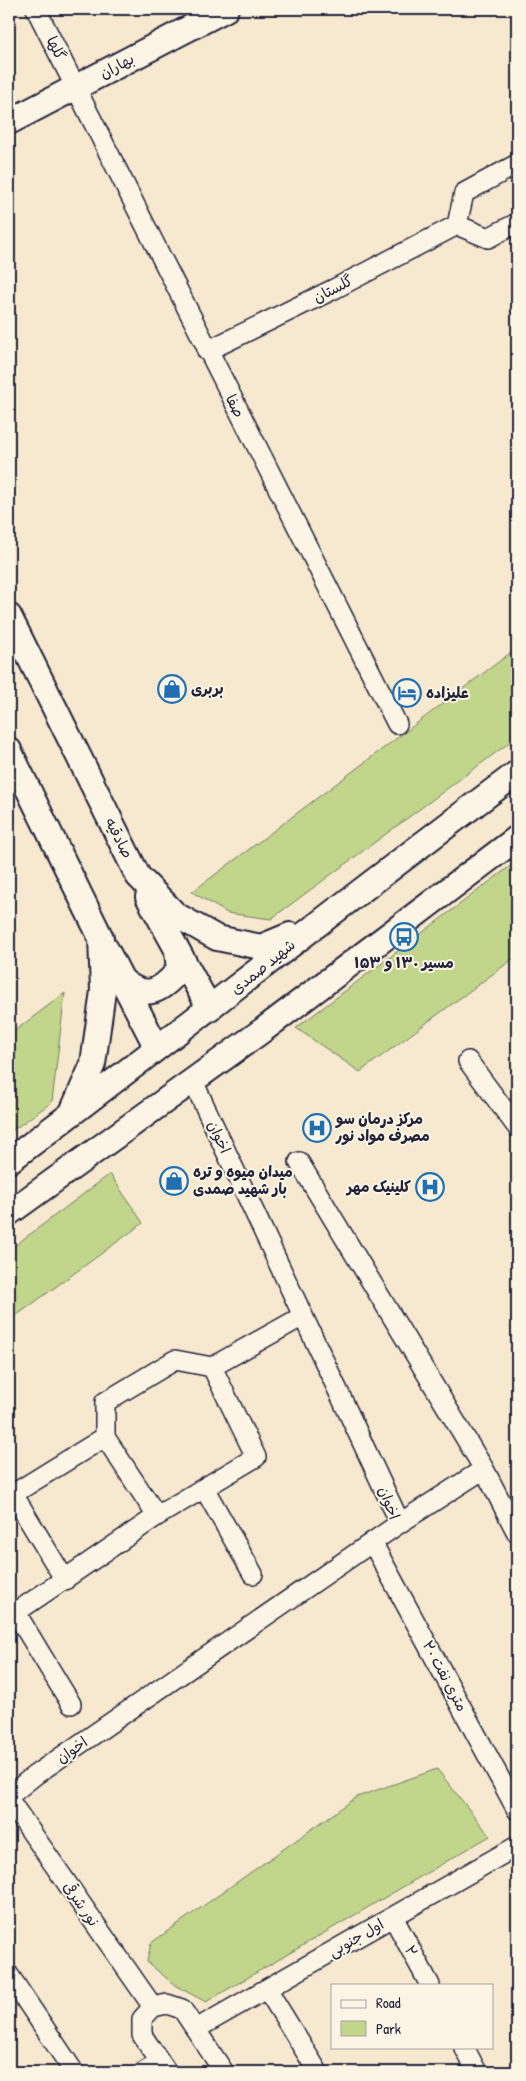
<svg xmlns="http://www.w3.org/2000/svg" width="526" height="2081" viewBox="0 0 526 2081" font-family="'Patrick Hand','Playpen Sans Arabic',sans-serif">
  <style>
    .green { fill: #c1d68b; stroke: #727c63 }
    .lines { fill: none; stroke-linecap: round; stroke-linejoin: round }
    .minor-casing { stroke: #22223b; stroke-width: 22 }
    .major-casing { stroke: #22223b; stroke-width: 28 }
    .minor { stroke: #fcf5e5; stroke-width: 19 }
    .major { stroke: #fcf5e5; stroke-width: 24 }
    .labels { text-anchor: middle; stroke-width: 4; stroke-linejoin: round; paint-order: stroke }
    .street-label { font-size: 15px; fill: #22223b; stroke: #fcf5e5 }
    .poi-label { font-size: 15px; font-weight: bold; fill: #22223b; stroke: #fcf5e5; text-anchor: start }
  </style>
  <rect width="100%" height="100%" fill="#f6e9cf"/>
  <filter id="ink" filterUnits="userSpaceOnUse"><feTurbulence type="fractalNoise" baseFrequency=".02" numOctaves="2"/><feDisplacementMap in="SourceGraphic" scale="10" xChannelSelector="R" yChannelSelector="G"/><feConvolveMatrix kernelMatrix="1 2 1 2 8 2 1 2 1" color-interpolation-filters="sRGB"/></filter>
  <g filter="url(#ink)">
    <!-- green -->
    <path class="green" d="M517,648V737L271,919L227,913L192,892Z
      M517,861V956L360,1072L296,1028Z
      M65,993L52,1102L9,1133V1035Z
      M110,1174L143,1223L9,1321V1250Z
      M437,1769L490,1836L206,2002L176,1986L147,1962L151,1943L357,1797Z"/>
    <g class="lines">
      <defs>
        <path id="minor" d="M36,9L397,724
          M457,225L464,193L517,164
          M207,351L334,289L457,225L488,238L517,223
          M468,1061L517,1127
          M299,1162L484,1469
          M204,1488L253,1574
          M9,1492L13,1494L65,1580
          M13,1494L105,1437
          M157,1516L105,1437V1402L175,1360L212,1367L303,1316
          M400,1523L484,1469L517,1533
          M372,1542L517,1810
          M16,1613L71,1704
          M9,1617L157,1516L256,1457L212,1367
          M9,1796L35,1775L400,1523L192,1079
          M9,1800L153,2007
          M393,1917L430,1985
          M9,1975L74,2072
          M267,1989L318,2072
          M196,2029L517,1846
          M464,2047L477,2072
          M144,2072L160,2062
          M167,2072L142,2035V2019L153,2007L167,2004L182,2009L224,2072"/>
        <path id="major" d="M9,122L226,9
          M9,616L138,876L176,915L217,938L261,947L290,935
          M9,750L101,938L103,991L93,1064L72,1112
          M148,897L210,1009
          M106,949L157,1048
          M120,978C144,1000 159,994 179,970L177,952
          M9,1161C179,1033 346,900 517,773
          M9,1213L263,1030L517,838"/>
      </defs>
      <!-- minor casing -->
      <use href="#minor" class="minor-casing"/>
      <!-- major casing -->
      <use href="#major" class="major-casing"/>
      <!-- minor -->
      <use href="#minor" class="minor"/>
      <!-- major -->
      <use href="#major" class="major"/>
    </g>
  </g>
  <!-- icons -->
  <defs>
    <symbol id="shop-ring" viewBox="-11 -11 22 22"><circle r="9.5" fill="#fcf5e5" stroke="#1f6fb2" stroke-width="1.5"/><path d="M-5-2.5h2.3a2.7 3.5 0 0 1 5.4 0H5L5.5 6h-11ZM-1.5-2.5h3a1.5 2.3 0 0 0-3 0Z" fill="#1f6fb2"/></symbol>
    <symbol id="hotel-ring" viewBox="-11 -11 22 22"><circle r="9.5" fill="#fcf5e5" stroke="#1f6fb2" stroke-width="1.5"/><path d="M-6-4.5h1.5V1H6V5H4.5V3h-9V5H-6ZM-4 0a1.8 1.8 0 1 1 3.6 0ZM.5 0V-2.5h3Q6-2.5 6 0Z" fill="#1f6fb2"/></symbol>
    <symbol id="bus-ring" viewBox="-11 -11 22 22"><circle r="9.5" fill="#fcf5e5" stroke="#1f6fb2" stroke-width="1.5"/><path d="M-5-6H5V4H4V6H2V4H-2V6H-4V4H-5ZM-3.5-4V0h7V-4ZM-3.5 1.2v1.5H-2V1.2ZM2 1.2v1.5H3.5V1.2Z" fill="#1f6fb2"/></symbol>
    <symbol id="hospital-ring" viewBox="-11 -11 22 22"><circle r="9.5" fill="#fcf5e5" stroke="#1f6fb2" stroke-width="1.5"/><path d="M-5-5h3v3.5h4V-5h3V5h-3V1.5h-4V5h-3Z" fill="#1f6fb2"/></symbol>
  </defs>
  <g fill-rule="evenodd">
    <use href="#shop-ring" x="156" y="673" width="32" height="32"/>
    <use href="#hotel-ring" x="391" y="677" width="32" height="32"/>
    <use href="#bus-ring" x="388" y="921" width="32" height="32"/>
    <use href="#hospital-ring" x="301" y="1112" width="32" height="32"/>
    <use href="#shop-ring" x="158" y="1165" width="32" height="32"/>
    <use href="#hospital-ring" x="414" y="1171" width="32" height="32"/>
  </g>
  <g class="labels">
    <!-- street labels -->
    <g class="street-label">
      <text transform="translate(56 48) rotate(64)" y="5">گلها</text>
      <text transform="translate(117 66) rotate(-28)" y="5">بهاران</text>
      <text transform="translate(333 289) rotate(-27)" y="5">گلستان</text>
      <text transform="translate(235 406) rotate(63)" y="5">صفا</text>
      <text transform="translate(119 838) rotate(63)" y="5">صادقیه</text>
      <text transform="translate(263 967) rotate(-39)" y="5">شهید صمدی</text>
      <text transform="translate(219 1137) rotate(65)" y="5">اخوان</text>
      <text transform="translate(389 1503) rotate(69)" y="5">اخوان</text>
      <text transform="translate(445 1676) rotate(62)" y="5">۲۰ متری نفت</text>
      <text transform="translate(72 1750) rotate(-35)" y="5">اخوان</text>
      <text transform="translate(81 1904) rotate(55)" y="5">نور شرقی</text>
      <text transform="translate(356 1938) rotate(-30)" y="5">اول جنوبی</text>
      <text transform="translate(411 1951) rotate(61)" y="5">۲</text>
    </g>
    <!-- poi labels -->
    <g class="poi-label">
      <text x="191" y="694">بربری</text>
      <text x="426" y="698">علیزاده</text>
      <text x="404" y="968" text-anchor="middle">مسیر ۱۳۰ و ۱۵۳</text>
      <text x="336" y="1124">مرکز درمان سو<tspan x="336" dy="17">مصرف مواد نور</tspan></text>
      <text x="193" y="1177">میدان میوه و تره<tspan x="193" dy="17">بار شهید صمدی</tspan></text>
      <text x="411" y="1192" text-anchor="end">کلینیک مهر</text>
    </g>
  </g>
  <!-- margin -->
  <rect width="526" height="2081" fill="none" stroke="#fcf5e5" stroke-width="30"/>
  <rect x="15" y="15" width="496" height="2051" fill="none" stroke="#22223b" stroke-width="2" filter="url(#ink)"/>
  <!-- legend -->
  <rect x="331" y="1984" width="162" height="65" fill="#fcf5e5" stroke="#a5a1a1"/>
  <rect x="341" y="2000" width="25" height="8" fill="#fcf5e5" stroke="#a5a1a1"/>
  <text x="376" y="2008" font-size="15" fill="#22223b">Road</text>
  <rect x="341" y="2021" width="25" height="15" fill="#c1d68b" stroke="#a5a1a1"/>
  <text x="376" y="2034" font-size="15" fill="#22223b">Park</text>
</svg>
